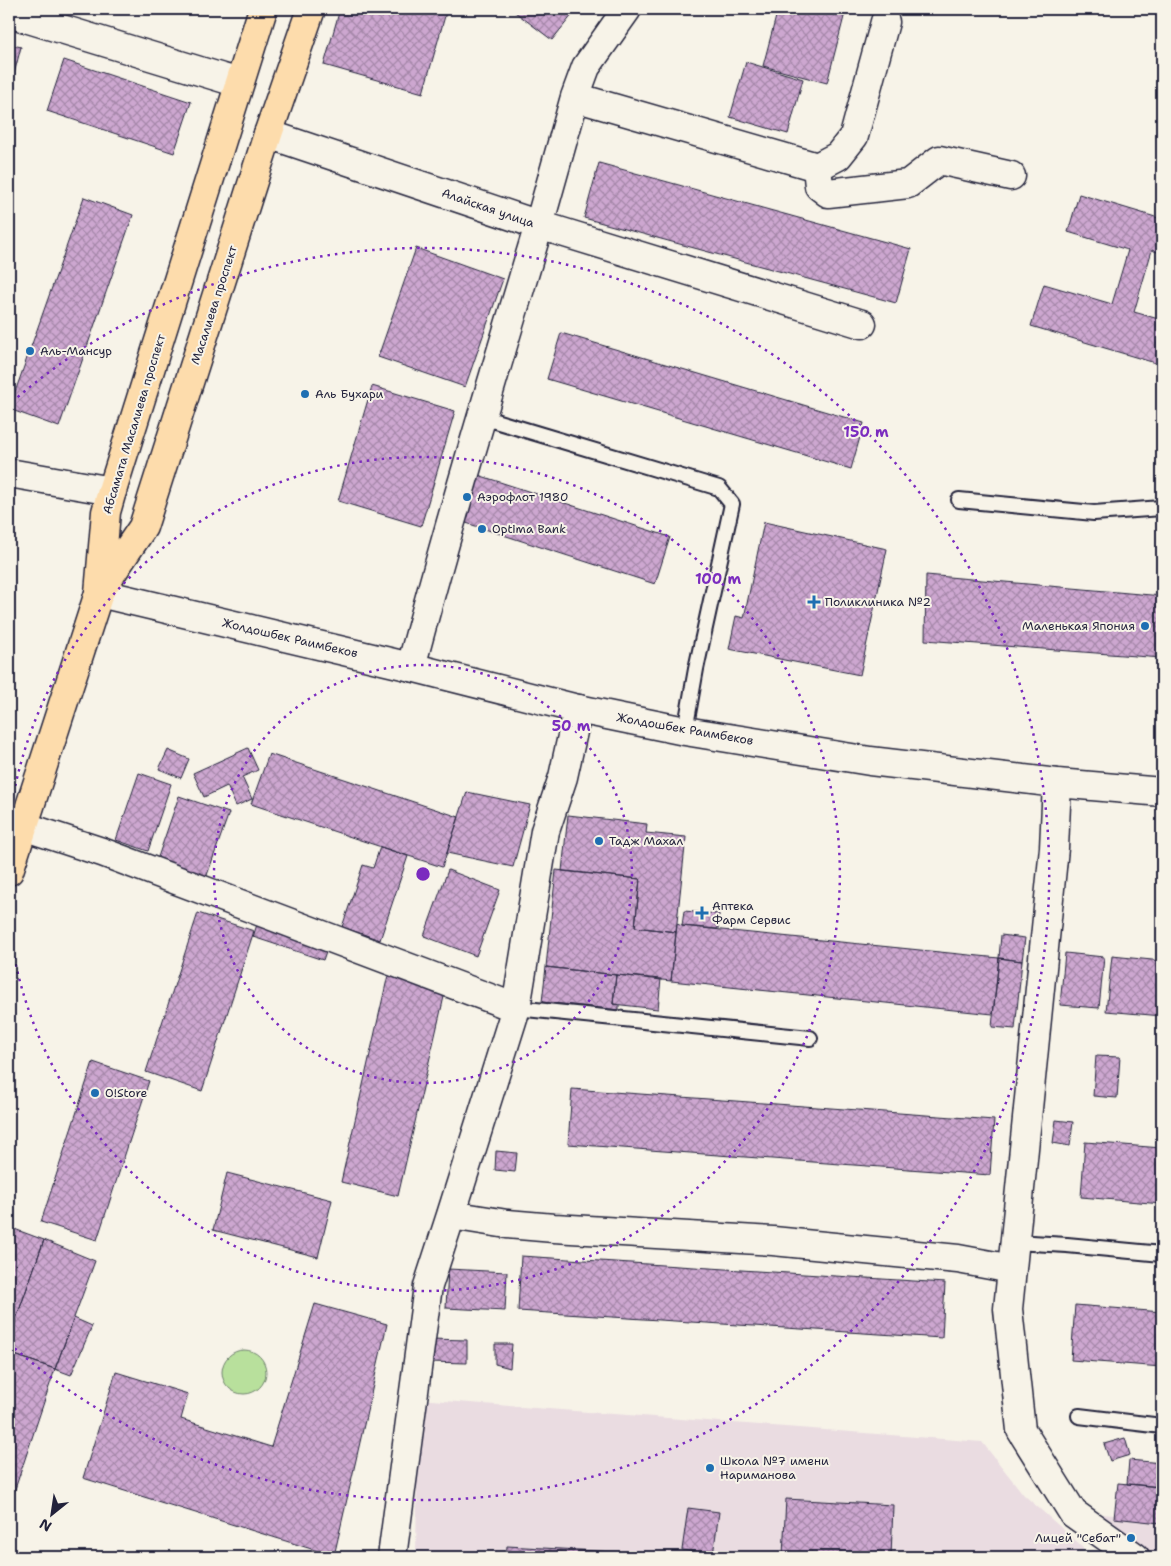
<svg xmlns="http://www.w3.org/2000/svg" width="1171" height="1566" viewBox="0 0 1171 1566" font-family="'Shantell Sans',sans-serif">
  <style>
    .built { fill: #eadce1 }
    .green { fill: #b8e09c; stroke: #6d816c }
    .building { fill: url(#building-cross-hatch); stroke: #22223b }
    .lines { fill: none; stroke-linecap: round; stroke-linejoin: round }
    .service-casing { stroke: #22223b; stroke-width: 18 }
    .minor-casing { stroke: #22223b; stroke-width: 31 }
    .secondary-casing { stroke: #22223b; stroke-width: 31 }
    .primary-casing { stroke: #22223b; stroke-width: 31 }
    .service { stroke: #f7f3e8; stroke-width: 14 }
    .minor { stroke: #f7f3e8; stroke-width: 28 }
    .secondary { stroke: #f7f3e8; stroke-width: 28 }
    .primary { stroke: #fddcac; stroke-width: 28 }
    .ring { fill: none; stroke: #7b2cbf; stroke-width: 2.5; stroke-dasharray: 2.5 5 }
    .poi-dot { fill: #1f6fb2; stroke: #f7f3e8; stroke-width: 2 }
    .labels { text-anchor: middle; stroke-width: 4; stroke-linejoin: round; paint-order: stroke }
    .street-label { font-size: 12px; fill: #22223b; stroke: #f7f3e8 }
    .poi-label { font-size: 12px; fill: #22223b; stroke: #f7f3e8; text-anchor: start }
    .centre { fill: #7b2cbf; stroke: #f7f3e8; stroke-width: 2.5 }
    .ring-label { font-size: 15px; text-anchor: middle; font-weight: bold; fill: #7b2cbf; stroke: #f7f3e8; stroke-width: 4; stroke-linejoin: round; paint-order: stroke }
  </style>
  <defs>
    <pattern id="building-cross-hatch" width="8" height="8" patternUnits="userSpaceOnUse" patternTransform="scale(1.25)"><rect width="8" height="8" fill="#cda7d0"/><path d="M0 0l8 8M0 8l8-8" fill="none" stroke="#a688aa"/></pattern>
  </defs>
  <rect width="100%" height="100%" fill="#f7f3e8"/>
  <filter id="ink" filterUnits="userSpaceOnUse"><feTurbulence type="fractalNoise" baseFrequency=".02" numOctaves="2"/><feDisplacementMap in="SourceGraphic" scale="10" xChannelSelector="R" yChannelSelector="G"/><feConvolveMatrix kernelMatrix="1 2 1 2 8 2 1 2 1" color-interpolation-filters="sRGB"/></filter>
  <g filter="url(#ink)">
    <!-- built -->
    <path class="built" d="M418,1399L982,1442L1024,1495L1083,1547V1557H416Z
      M1102,1514L1162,1519V1557H1099Z"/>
    <!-- green -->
    <path class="green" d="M222 1372a22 22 0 1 1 44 0a22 22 0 1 1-44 0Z"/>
    <!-- building -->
    <path class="building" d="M340,9H447L423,93L324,65Z
      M511,9H577L552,40Z
      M778,9H846L827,83L763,66Z
      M9,44L21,47L9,93Z
      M64,60L191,102L174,153L47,111Z
      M746,62L803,79L788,134L730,117Z
      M599,163L911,249L896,303L584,218Z
      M1079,194L1162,219V254L1152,250L1134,312L1162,320V365L1031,326L1044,284L1112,304L1128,250L1068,232Z
      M84,197L133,215L59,427L9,409Z
      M416,248L503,279L465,387L378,357Z
      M561,333L864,423L851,469L547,379Z
      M372,386L455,411L421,526L338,501Z
      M475,474L670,537L655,584L460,521Z
      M764,522L887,549L860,675L729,649L736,616L744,618Z
      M926,575L1162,596V658L925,640Z
      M248,748L258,770L242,777L252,799L236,806L227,786L204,797L193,773Z
      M168,750L189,759L181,778L159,769Z
      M269,754L459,817L442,867L251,804Z
      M139,773L171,784L148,851L116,840Z
      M467,792L530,805L513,867L447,853Z
      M179,796L229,813L206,878L157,860Z
      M568,815L647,824L646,833L686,837L676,932L635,927L640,879L562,871Z
      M380,847L408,856L380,940L342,927L363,865L373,868Z
      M448,870L500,890L476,956L424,936Z
      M556,870L640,879L635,927L676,932L671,981L546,967Z
      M684,911L719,914L718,929L682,926Z
      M198,913L254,931L202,1091L146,1072Z
      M259,918L330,940L323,960L253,937Z
      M677,924L682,926L999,958L993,1014L671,981Z
      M1001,935L1025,938L1022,961L999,958Z
      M1065,953L1104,957L1099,1008L1060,1005Z
      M1112,956L1162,961V1016L1106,1011Z
      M999,958L1022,961L1015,1029L992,1027Z
      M546,967L616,975L613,1004L619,1005V1010L542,1002Z
      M388,975L446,988L398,1196L341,1182Z
      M616,975L661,979L658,1009L613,1004Z
      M1096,1056L1120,1057L1117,1098L1093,1096Z
      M93,1062L149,1081L97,1240L41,1222Z
      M572,1089L994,1120L990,1175L568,1144Z
      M1056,1120L1073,1122L1070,1146L1053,1143Z
      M1085,1142L1162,1148V1204L1081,1197Z
      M496,1151L517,1153L515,1172L495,1170Z
      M227,1173L332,1200L318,1257L213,1230Z
      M9,1227L44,1240L9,1339Z
      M44,1240L95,1261L55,1369L9,1353V1339Z
      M521,1256L945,1283L942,1338L518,1311Z
      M448,1269L507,1272L505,1311L446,1308Z
      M315,1304L387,1324L334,1556L83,1478L116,1372L188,1394L181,1419L271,1447Z
      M1075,1305L1162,1312V1367L1071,1360Z
      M74,1318L92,1326L71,1375L55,1369Z
      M430,1339L467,1340V1363L429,1362Z
      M495,1344H512L510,1368L495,1364Z
      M9,1353L55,1369L9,1507Z
      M1125,1438L1130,1455L1110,1461L1104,1444Z
      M1129,1460L1162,1463V1483H1160V1487L1127,1484Z
      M1118,1483L1162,1487L1160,1523L1114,1518Z
      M786,1499L893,1505L891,1557H835L783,1555Z
      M688,1508L719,1512L713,1555L682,1550Z
      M507,1546L650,1554L649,1557H506Z"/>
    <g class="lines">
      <defs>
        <path id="service" d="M482,417L719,488L732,504L696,669L685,731
          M959,500L1094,513L1162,508
          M516,1008L810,1038
          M1014,1242L1067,1245L1162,1254
          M1079,1416L1162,1426"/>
        <path id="minor" d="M9,13L239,83
          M575,97L817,167L838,156L854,136L885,22
          M268,134L539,225L575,97L586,67L627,9
          M817,167L819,186L828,193L908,184L939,160L1011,176
          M9,473L112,491
          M411,667C450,519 495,372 539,225L862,324
          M1057,783L1054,848L1008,1309L1021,1430L1073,1513L1135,1557
          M23,826L102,852L516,1008
          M451,1215L507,1224L554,1228L773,1241L958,1259L1012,1269
          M392,1557L428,1286L451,1215L516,1008L545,831L563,777L578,709"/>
        <path id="secondary" d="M99,593L411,667L578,709L685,731L870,761L1057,783L1162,792"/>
        <path id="primary" d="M101,589L143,527L268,134L311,9
          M9,871L99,593L106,512L112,491L263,9"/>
      </defs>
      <!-- service casing -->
      <use href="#service" class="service-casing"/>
      <!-- minor casing -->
      <use href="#minor" class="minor-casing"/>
      <!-- secondary casing -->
      <use href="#secondary" class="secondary-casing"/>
      <!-- primary casing -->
      <use href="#primary" class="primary-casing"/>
      <!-- service -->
      <use href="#service" class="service"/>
      <!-- minor -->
      <use href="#minor" class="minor"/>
      <!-- secondary -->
      <use href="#secondary" class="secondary"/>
      <!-- primary -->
      <use href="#primary" class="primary"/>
    </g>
  </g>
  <!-- distance rings -->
  <g class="ring">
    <circle cx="423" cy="874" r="209"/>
    <path d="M9 823A417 417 0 1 1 9 925"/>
    <path d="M12 402A626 626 0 1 1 12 1346"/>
  </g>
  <!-- markers -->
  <g class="poi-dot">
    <circle cx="30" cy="351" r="5"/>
    <circle cx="305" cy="394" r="5"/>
    <circle cx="467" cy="497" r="5"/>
    <circle cx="482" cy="529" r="5"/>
    <path d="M811.5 594.5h5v5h5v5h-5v5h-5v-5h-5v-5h5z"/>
    <circle cx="1145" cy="626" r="5"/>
    <circle cx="599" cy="841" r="5"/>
    <path d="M699.5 905.5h5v5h5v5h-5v5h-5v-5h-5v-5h5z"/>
    <circle cx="95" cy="1093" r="5"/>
    <circle cx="710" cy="1468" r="5"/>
    <circle cx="1131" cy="1538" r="5"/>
  </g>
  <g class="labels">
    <!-- street labels -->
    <g class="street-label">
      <text transform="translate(488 208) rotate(19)" y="4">Алайская улица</text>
      <text transform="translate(214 305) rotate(-72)" y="4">Масалиева проспект</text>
      <text transform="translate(134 424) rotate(-73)" y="4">Абсамата Масалиева проспект</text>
      <text transform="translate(290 638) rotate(13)" y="4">Жолдошбек Раимбеков</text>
      <text transform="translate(685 729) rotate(10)" y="4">Жолдошбек Раимбеков</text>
    </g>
    <!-- poi labels -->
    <g class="poi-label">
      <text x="40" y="355">Аль-Мансур</text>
      <text x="315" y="398">Аль Бухари</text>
      <text x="477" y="501">Аэрофлот 1980</text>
      <text x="492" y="533">Optima Bank</text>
      <text x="825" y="606">Поликлиника №2</text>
      <text x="1135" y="630" text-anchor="end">Маленькая Япония</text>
      <text x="609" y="845">Тадж Махал</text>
      <text x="712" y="910">Аптека<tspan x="712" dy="14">Фарм Сервис</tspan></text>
      <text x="105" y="1097">O!Store</text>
      <text x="720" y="1465">Школа №7 имени<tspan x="720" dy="14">Нариманова</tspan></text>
      <text x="1121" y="1542" text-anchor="end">Лицей "Себат"</text>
    </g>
  </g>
  <circle cx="423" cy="874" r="8" class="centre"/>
  <g class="ring-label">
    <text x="866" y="437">150 m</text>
    <text x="718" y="584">100 m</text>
    <text x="571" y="731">50 m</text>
  </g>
  <!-- margin -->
  <rect width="1171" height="1566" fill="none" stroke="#f7f3e8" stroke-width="30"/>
  <rect x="15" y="15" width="1141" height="1536" fill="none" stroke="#22223b" stroke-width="2" filter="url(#ink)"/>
  <!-- north arrow -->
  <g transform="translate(52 1514) rotate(210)" stroke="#f7f3e8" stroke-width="4" paint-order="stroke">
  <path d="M0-4L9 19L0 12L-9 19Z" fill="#22223b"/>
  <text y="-8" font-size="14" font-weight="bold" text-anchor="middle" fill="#22223b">N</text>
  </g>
</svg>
